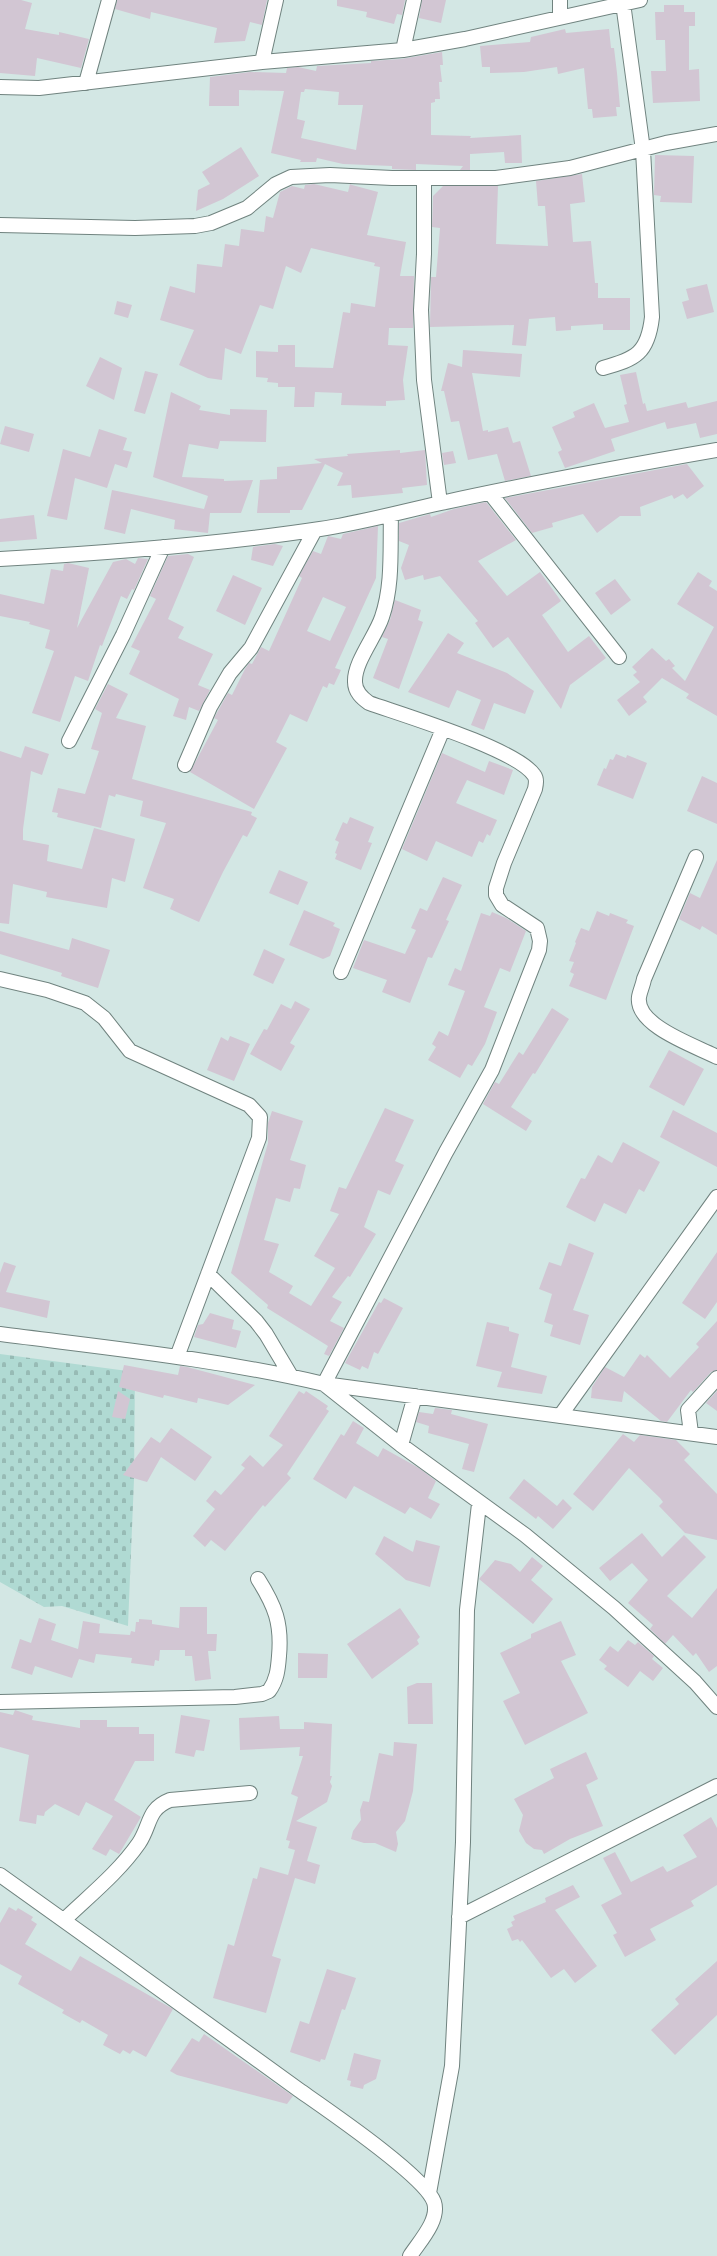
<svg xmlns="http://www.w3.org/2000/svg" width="717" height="2256" viewBox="0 0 717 2256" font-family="Poppins,sans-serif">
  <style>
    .cemetery { fill: url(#cemetery-stones) }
    .building { fill: #d2c6d3; fill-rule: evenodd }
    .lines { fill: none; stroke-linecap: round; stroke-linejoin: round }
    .minor-casing { stroke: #70837f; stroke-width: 16 }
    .minor { stroke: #fff; stroke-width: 14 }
  </style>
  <defs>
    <pattern id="cemetery-stones" width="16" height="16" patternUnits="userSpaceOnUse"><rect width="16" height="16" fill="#b0dad3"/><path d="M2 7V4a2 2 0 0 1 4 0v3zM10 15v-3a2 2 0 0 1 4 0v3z" fill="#97bbb5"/></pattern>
  </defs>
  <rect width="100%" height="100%" fill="#d3e7e4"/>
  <!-- cemetery -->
  <path class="cemetery" d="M0,1354L135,1372L134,1479L128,1626L62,1606L44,1607L0,1582Z"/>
  <!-- building -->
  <path class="building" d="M0,0H21L32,3L25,29L59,35V32L89,39L81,68L37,58L35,76L0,73Z
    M117,0H267L262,25L250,22L245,41L214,43L217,28L151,12L150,19L115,9Z
    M337,0H405L402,15L397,14L394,24L366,17L367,12L337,6Z
    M422,0H446L441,23L419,18Z
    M664,5H684V12H695V26H689V70L699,69L700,101L653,103L651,71H666L665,40H656L655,12H664Z
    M565,29L566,33L609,29L611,48H614L617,73L620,107H616L617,116L593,118L592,109H588L584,68L558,74L557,67L524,72L490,73V67H482L480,46L530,42L531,37Z
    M442,52L443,65H440L442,82H439L440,99H435V102L431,103V135L471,136L470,138L521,135L522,163H505L504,152L470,154V170H460L463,166L416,164V170L392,169V166L343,164L317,158L316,162H300L301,160L271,153L284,91L239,90V106H209L210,77L250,72L286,73L287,68L298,67L316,71L317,66L371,63V61L401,59ZM305,89L339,92L338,105H363L356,150L301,138L305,121L297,119L301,92H304Z
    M241,147L259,176L223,199L196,211L198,190L210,184L202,172Z
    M655,155L694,156L692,203L660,202L661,196L654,195Z
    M582,174L585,202L570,204L573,242L591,241L595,283H598V298H630V330H603V324L571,326V330L556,331L555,317L529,319L526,346L512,345L514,325L430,327L431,277H436L440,228L432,227L433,196L443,186H498L496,244L548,246L545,206H538L536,181Z
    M314,184L348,192L350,184L352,185L378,192L367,235L406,242L400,276H414L413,328H389L388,345L408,346L403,380L405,400L386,401V406L341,405L342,393L315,392L314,407H294L295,387H278V383L267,382L268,378L256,377V351L278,352V345H295V367L333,368L343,312L350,313L351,303L375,307L380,267L374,266L375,263L311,248L301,273L286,266L273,309L260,305L241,354L225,348L222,380L208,378L179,365L194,330L160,320L170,286L195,293L197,264L222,267L225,244L239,246L241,229L264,232L266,216L273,218L280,192L292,186L304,189L305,185Z
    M707,284L714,312L687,319L682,302L689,300L686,289Z
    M117,301L132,305L128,318L114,314Z
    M463,350L522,354L520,377L472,373L483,431L488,430V432L508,427L513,443L520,441L531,476L505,481L497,454L468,460L459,421L451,422L444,391H441L448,363L462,367Z
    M100,357L122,368L114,400L86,386Z
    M145,371L158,374L145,414L134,411Z
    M636,372L643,404L645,403L647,411L686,402L688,408L717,401V434L700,438L696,423L667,429L665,422L611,439L615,451L565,468L558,452L562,450L552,427L575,417L573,412L594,403L605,428L629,422L624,405L627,404L620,375Z
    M171,392L201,406L199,410L230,415V409L267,410L266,442L220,441L218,449L189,444L182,477L224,479V481L253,480L241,513H210L208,533L174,529L175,520L131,509L125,534L104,529L112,490L204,509L208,496L153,477Z
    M5,426L34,434L29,452L0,444Z
    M99,429L127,438L123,450L132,452L127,468L115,464L107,488L75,478L67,520L47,516L63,449L90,457Z
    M400,450V453L425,450L427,485L402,488L403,493L352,498L351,485L337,486L343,473L325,464L302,510H290V513H257L260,480L277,479V467L322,463L314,459L348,456L347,454Z
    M453,451L456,463L444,465L442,453Z
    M687,464L704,486L687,499L683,494L674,499L672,495L640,507L641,516H620L597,533L583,514L552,523L553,527L532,533L505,498Z
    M486,502L516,540L478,561L507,596L540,572L561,601L542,615L568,652L589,636L606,658L570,685L561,709L508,637L493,648L475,623L478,621L440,576L424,580L423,575L405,580L401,568L409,545L399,541V523L430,514L431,517L454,509Z
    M34,515L37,539L0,542V519Z
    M378,526L376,578L335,668L341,670L334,685L329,683L327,688L323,686L307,722L290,714L276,742L287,748L254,809L190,772L218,720L214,718L228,693L232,695L245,669L249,663L252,664L261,647L269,651L302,578L299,576L313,551L321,554L328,536L341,539L343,534ZM323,597L346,607L330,641L307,631Z
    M275,544L283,546L273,566L251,560L253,547Z
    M188,554L194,557L168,619L184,627L178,638L213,654L198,685L210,690L199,711L189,707L186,720L173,716L179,699L129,674L140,651L131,647L156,599L150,596L168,556Z
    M138,558L148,559L134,590L132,589L127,599L121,596L102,646L100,645L88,681L75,676L60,722L32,713L54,651L45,648L50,630L29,624L30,622L0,616V594L44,604L51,569L63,571L64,564L68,563L89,568L77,628L113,562L126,559L135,564Z
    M698,572L712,581L709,586L717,591V716L686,698L689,694L662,678L643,697L647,702L629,716L617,700L640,682L633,675L637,672L632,667L652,648L666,661L669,659L675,666L672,668L685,681L714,627L677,604Z
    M233,575L262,588L245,625L216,611Z
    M615,579L631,600L611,615L595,593Z
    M395,600L421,610L418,620L423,622L399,689L373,678L388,639L382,637L390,620Z
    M448,633L464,643L457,653L507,673L534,691L525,714L494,703L484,730L471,725L481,700L457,690L449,708L408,692Z
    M108,684L128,694L116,718L146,726L132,779L252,812L251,815L257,818L247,837L243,835L223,872L199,922L170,909L174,899L143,888L166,823L140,816L143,801L116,794L115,797L109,795L101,828L57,817L58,813L52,812L58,788L85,794L99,751L91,749L102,713L95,709Z
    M25,746L49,754L42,775L31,771L23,829V840L49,845L47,861L82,869L94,828L135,839L125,882L112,878L107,908L46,897L47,892L13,884L9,924L0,923V751L21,758Z
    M442,753L485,772L489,761L513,770L504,795L467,780L456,803L497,820L490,836L487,834L483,843L479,841L472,857L436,841L427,861L402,849Z
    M616,754L626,758L627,755L647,763L633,799L597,785L604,768L606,769L610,759L613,760Z
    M702,776L717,783V824L687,811Z
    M350,817L374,827L368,842L372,843L361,870L335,859L337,854L335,853L339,842L335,840L343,822L347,824Z
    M717,860V935L702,926L700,930L679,919L690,893L700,898Z
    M279,870L308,882L298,905L269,893Z
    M443,877L462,885L446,920L449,921L432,958L428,957L410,1003L382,992L387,980L353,968L364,940L405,954L416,930L411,928L420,908L427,911Z
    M304,910L335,923L333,926L340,929L330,956L323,959L289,945Z
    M597,911L609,916L610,913L628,920L626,923L634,926L606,1000L569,986L574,974L570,972L574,962L569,961L576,943L575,942L581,928L589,931Z
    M492,912L506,918L526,931L510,972L500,968L484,1007L497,1012L485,1044L472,1066L468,1064L460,1078L428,1060L436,1047L432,1044L439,1031L448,1036L465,991L448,985L455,968L461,971L481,913L490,916Z
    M0,931L69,950L72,938L110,950L98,988L61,976L62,973L0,954Z
    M264,949L285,959L273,984L253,975Z
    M295,1001L310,1009L290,1043L295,1046L281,1071L250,1054L264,1029L267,1030L281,1004L291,1009Z
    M552,1008L569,1019L535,1074L533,1073L511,1107L532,1121L526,1131L483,1104L495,1082L499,1084L519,1052L523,1055Z
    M230,1036L250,1044L234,1081L207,1070L221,1037L228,1041Z
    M669,1050L704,1069L684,1106L649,1087Z
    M385,1108L414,1120L395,1161L404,1165L390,1195L378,1190L364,1227L376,1234L350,1277L348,1276L332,1297L342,1302L330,1321L344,1328L329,1356L324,1354L328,1346L267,1308L268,1305L231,1273L268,1143V1123L272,1111L303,1121L290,1160L306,1165L300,1189L294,1188L290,1202L276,1198L264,1240L279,1244L269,1272L293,1286L289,1293L311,1306L335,1268L314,1256L339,1214L330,1211L339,1187L346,1189Z
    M673,1110L717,1133V1167L660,1137Z
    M623,1142L660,1162L644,1192L639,1189L626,1214L604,1203L595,1222L566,1207L581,1178L585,1179L598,1155L612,1163Z
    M569,1243L594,1253L573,1310L589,1315L580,1345L550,1336L553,1325L544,1322L552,1294L539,1289L549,1262L561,1266Z
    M717,1252V1302L705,1319L682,1303Z
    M4,1262L16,1266L6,1292L50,1301L47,1318L0,1307V1273Z
    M384,1298L403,1308L378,1354L374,1352L368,1369L362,1366L360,1370L345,1363L379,1302L381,1303Z
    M210,1313L234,1320L232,1329L241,1331L236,1348L194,1337L198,1325L203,1324Z
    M717,1321V1370L711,1372L693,1392L691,1390L667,1422L661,1421L624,1391L622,1402L591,1398L592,1387L605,1367L624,1377L640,1354L645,1358L647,1355L670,1378L699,1347L696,1344Z
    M487,1322L509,1327V1331L519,1334L511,1367L547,1376L542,1394L497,1387L502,1372L476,1366Z
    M124,1365L178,1375L180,1366L187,1367L255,1385L228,1405L198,1398L197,1403L164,1395L163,1398L119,1387Z
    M118,1391L130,1399L125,1419L112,1417Z
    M299,1391L304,1394L306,1391L328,1406L326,1409L329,1411L287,1474L291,1478L265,1507L263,1505L225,1551L211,1540L205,1547L193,1536L215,1509L206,1501L215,1490L221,1495L245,1468L241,1465L250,1455L263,1467L283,1445L269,1436Z
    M717,1391V1411L706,1403Z
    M435,1408L452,1410L451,1414L488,1424L474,1472L462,1469L469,1444L428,1433L429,1426L416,1422L419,1412L433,1414Z
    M353,1421L364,1428L356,1443L378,1457L383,1448L419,1468L436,1481L428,1498L440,1504L431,1519L410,1507L405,1514L354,1486L346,1499L313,1479L341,1434L344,1436Z
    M171,1428L212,1457L195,1481L161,1457L147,1482L123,1475L151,1437L160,1443Z
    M623,1434L634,1442L640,1435L676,1440L690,1454L684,1460L717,1494V1540L685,1533L659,1506L663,1502L660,1498L629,1468L593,1511L573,1494Z
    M524,1479L557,1506L563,1499L572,1508L553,1529L538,1516L536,1519L509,1498Z
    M642,1533L662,1557L684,1535L706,1557L667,1596L692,1618L717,1588V1666L709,1672L696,1653L693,1656L673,1635L665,1644L650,1629L653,1625L628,1603L648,1580L632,1563L610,1581L599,1568Z
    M384,1536L413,1552L416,1540L440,1546L430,1587L406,1580L375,1554Z
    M532,1557L543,1566L531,1580L553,1599L533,1624L479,1579L495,1560L511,1564L520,1572Z
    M180,1607H207V1634H217L216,1651H208L211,1679L195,1681L192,1656H185V1650H160L159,1661L155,1660L154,1666L131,1663L132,1658L96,1654L94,1663L79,1659L72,1678L35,1666L32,1675L11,1668L20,1639L31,1643L39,1618L56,1624L51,1640L78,1649L83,1621L100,1624L99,1633L130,1635L131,1631L135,1632L136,1622H139V1619L152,1620V1624L179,1628Z
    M400,1608L420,1637L417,1640L419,1644L372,1679L347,1644Z
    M561,1621L576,1655L561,1661L588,1713L525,1745L503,1701L520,1693L500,1653L531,1638V1634Z
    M628,1640L635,1645L638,1642L654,1656L652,1659L663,1668L653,1681L640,1671L628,1687L604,1669L607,1666L599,1660L610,1646L618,1652Z
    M298,1653L328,1654L327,1678H298Z
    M417,1683H432L433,1724H408L407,1687Z
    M15,1710L33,1716L32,1720L80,1728V1720H107V1727H139V1734H154V1761H135L114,1800L141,1817L119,1854L110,1849L106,1856L92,1849L113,1816L86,1802L79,1816L55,1804L45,1812L44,1816L37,1815L36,1824L19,1821L29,1755L0,1747V1712L13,1715Z
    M181,1715L210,1720L204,1751L196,1750L194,1757L175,1753Z
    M279,1716L280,1729H304V1722L332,1724L330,1776H332L330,1782L332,1786L327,1802L296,1821L317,1827L307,1861L320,1865L315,1884L295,1878L272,1956L281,1959L266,2013L213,1998L228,1944L234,1946L253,1878L257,1879L260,1867L288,1875L295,1850L288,1848L290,1841L286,1840L298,1797L291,1794L303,1756H299L300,1747L240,1750L239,1718Z
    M394,1742L417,1744L413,1791L405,1821L396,1832L398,1844L396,1852L375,1843H364L351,1839L353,1831L361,1820L360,1810L363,1801L369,1802L379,1753L393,1756Z
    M586,1752L598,1779L586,1785L603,1826L570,1839L544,1854L542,1850L534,1849L526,1843L519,1831L523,1815L514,1799L554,1778L550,1769Z
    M711,1817L717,1828V1885L691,1901L694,1906L650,1929L656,1940L625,1957L613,1935L617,1933L601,1905L622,1894L603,1858L615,1852L631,1882L663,1866L667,1872L697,1857L683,1835Z
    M573,1885L580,1897L555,1910L597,1966L575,1983L564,1969L551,1978L522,1940L520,1942L518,1939L512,1941L507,1929L513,1926L511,1922L515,1920L513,1916L546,1902L545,1898Z
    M9,1907L16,1911L18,1908L33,1917L31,1920L37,1924L25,1944L71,1971L80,1956L173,2009L146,2057L133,2050L130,2054L123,2050L120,2054L103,2045L108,2035L82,2020L80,2023L62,2013L64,2010L18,1984L22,1976L0,1964V1923Z
    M717,1961V2015L675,2055L651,2030L679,2004L675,1999Z
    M327,1969L356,1978L345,2010L342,2009L325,2060L321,2059L320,2062L290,2052L300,2021L309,2024Z
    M204,2034L293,2096L287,2104L177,2075L170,2071L192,2038L199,2042Z
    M354,2053L381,2060L376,2079L364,2085L363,2089L350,2086L351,2081L347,2080Z"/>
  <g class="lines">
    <defs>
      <path id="minor" d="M560,0V16
        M403,50L414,0
        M262,62L276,0
        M86,83L109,0
        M0,87L39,88L262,62L403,50L465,39L640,0
        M424,178V254L421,310L424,380L440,503
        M0,225L135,228L195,226L211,223L247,208L276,184L291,177L330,175L392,178H496L570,168L666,143L717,134
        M603,368C636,359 648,353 652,317L643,150L623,3
        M490,493L619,657
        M391,516C390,549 393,585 382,617C376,636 354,662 355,682C355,692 362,698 369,703C403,715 516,749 534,775C537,779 536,784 535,789L504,863L496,888V895L502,905L537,928L540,941L539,950L492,1070L446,1152L324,1384L401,1445L525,1535L614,1608L695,1682L717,1707
        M0,559C107,553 214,545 320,529C361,523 400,512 441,503C532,483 625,466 717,450
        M69,741L123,635L163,547
        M185,765L210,707L230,673L251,648L315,530
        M696,857L644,979C643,985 640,991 639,997C635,1026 696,1046 717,1057
        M341,972L443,729
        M0,979L47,990L85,1003L104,1018L130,1051L249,1105L260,1117L259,1138L177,1357
        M208,1274L256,1321L266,1334L291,1376
        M0,1334C108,1348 218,1359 324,1384L717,1437
        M560,1416L717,1197
        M691,1433L688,1410L717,1378
        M401,1445L415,1396
        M0,1702L235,1697L262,1694L269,1691C277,1680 278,1669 279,1656C282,1623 275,1606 258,1579
        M0,1875C100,1946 200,2018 299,2090C326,2109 425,2176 434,2202C440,2220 419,2242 410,2256
        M459,1917L717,1786
        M64,1920C89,1896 119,1872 139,1843C151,1825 147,1809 170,1800L250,1793
        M429,2193L452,2066L463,1842L467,1610L479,1504"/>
    </defs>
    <!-- minor casing -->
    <use href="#minor" class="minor-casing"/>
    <!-- minor -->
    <use href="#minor" class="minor"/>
  </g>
</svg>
